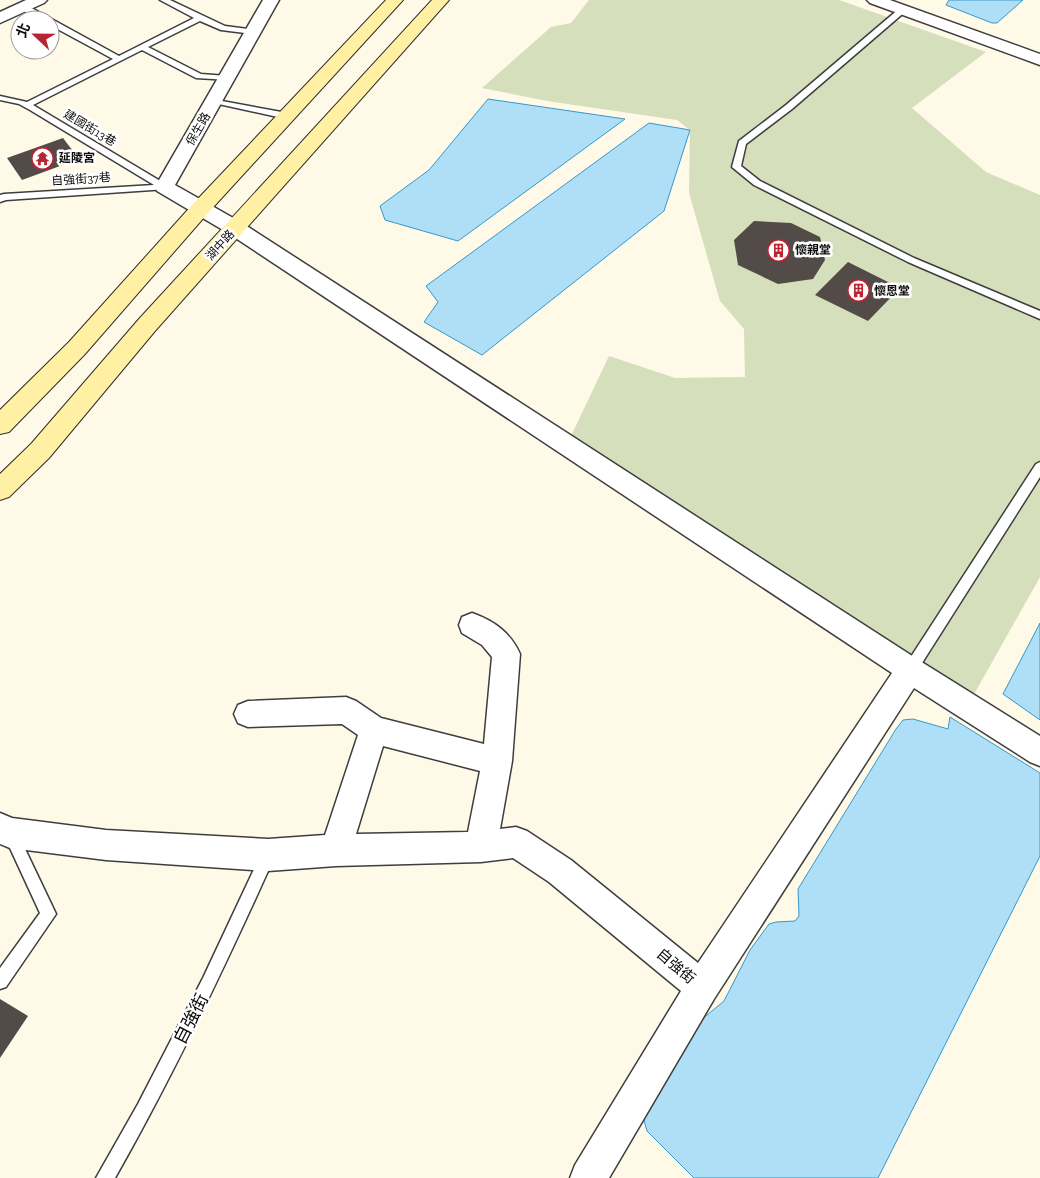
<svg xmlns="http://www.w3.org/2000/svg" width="1040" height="1178" viewBox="0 0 1040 1178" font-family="'Zilla Slab','Noto Sans TC',serif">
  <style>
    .cemetery { fill: #d5dfbb }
    .water { fill: #aedff6; stroke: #3598cc }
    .building { fill: #534b47 }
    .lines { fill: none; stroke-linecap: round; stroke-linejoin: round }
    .lane-casing { stroke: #3e3e3e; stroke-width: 3 }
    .street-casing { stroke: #3e3e3e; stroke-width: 3 }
    .secondary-casing { stroke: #2d2d2d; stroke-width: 2 }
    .lane { fill: #fff; fill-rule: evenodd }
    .street { fill: #fff; fill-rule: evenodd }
    .secondary { fill: #fff0a3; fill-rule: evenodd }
    .labels { text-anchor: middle; stroke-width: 5; stroke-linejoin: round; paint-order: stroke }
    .far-street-label { font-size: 12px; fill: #0b0b0b; stroke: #fff }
    .far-poi-label { font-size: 12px; font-weight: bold; fill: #0b0b0b; stroke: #fff; text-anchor: start }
    .street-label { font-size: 15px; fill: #0b0b0b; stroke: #fff }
    .near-street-label { font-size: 18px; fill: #0b0b0b; stroke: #fff }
  </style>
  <rect width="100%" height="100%" fill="#fff9e8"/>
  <!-- cemetery -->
  <path class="cemetery" d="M589,0H839L986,52L912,108L986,172L1040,195V577L964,712L563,453L609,356L675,378L745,377L744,329L720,301L689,193L690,130L677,120L547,101L482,88L551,27L571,23Z"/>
  <!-- water -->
  <path class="water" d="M949,0H1023L997,23H992L946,5Z
    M488,99L625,119L458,241L385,220L380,206L429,170Z
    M649,123L690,130L664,211L482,355L424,322L438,302L426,286Z
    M1040,623V720L1003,694Z
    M950,717L1040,773V856L878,1178H694L647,1131L643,1117L684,1034L724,1001L750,950L769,924L776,922L795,921L799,916L798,889L896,729L903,720L913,719L948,729Z"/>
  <!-- building -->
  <path class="building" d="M63,138L79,159L22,180L7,158Z
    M754,221L791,223L820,237L825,260L813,279L778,284L738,265L734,240Z
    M848,262L900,288L868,321L815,295Z
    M0,999L28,1016L0,1058Z"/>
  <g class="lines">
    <defs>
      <path id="lane" d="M160,0H170L225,26L256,30V34H253L221,30L200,21L148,47L201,74L227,76H230V80L196,78L142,50L33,105L167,185V189L6,200L0,202V195L4,194L154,185L30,110L19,104L0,100V96L27,102L113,59L50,25V20H41L20,9V5H26L119,56L194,18Z
        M900,8L907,10L792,109L746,144L741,166L760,181L914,258L1040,311V319L908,262L754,185L732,167L739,141L786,105Z
        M211,99L287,113L291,116L287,119L214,103L210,101Z
        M1040,462V477L915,674L910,676L905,674L903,670L905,666L1036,464Z
        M11,828L16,830L56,914L6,987L0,989V968L40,913L4,835L6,830Z
        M268,848L273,850L275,855L273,860C224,969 174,1074 115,1178H96L138,1104L203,978L263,850Z"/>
      <path id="street" d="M26,0H47L44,3L0,23V12Z
        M263,0H279L175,185L242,223L920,661L1040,736V766L1030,762L914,688L714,999L609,1178H570L575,1165L681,991L549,882L513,858L481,862L336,866L268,871L106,860L10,848L0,844V813L12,818L106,830L268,839L325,835L358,735L342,724L248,727L238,723L234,714L238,705L248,701L346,697L356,701L381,718L484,744L492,657L482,645L462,633L459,625L462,617L472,613C494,621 510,632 520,654L512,761L500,829L516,827L527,831L571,860L698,963L892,673L228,233L157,191L155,187ZM383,746L480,771L468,832L356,834Z
        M867,0H890L1040,54V65L870,3Z"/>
      <path id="secondary" d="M386,0H403L207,214L85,354L9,432L0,434V410L69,342L193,204Z
        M432,0H449L155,331L49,458L9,497L0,500V474L31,444L139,319Z"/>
    </defs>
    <!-- lane casing -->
    <use href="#lane" class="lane-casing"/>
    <!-- street casing -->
    <use href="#street" class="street-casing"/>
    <!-- secondary casing -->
    <use href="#secondary" class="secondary-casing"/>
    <!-- lane -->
    <use href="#lane" class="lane"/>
    <!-- street -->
    <use href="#street" class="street"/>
    <!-- secondary -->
    <use href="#secondary" class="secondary"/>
  </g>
  <!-- icons -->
  <defs>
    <symbol id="temple-ring" viewBox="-11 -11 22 22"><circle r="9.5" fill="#fff" stroke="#b92433" stroke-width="1.5"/><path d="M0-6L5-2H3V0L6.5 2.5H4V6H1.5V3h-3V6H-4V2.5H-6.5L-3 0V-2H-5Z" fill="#b92433"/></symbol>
    <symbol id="building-ring" viewBox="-11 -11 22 22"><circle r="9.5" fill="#fff" stroke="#b92433" stroke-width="1.5"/><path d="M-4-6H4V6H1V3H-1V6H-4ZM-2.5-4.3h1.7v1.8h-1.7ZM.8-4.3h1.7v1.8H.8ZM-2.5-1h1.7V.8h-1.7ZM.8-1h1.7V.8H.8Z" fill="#b92433"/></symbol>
  </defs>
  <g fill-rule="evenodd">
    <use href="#temple-ring" x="30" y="146" width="25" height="25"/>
    <use href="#building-ring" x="766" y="238" width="25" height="25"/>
    <use href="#building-ring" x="846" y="278" width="25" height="25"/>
  </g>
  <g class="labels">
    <!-- far-street labels -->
    <g class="far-street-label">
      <text transform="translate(90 128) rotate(31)" y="4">建國街13巷</text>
      <text transform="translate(198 129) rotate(-60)" y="4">保生路</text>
      <text transform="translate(81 179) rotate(-4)" y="4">自強街37巷</text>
      <text transform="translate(220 245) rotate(-48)" y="4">湖中路</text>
    </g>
    <!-- far-poi labels -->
    <g class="far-poi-label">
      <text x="59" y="162">延陵宮</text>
      <text x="795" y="254">懷親堂</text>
      <text x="874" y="295">懷恩堂</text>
    </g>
    <!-- street labels -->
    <g class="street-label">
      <text transform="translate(676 966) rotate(40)" y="5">自強街</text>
    </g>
    <!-- near-street labels -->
    <g class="near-street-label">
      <text transform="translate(191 1019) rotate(-63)" y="6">自強街</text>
    </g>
  </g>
  <!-- north arrow -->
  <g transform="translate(35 35) rotate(292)"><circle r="24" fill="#ffffff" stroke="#9d9d9d"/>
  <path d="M0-4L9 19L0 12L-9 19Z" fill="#b92433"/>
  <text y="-8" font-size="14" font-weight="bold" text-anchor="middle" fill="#0b0b0b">北</text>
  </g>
</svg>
